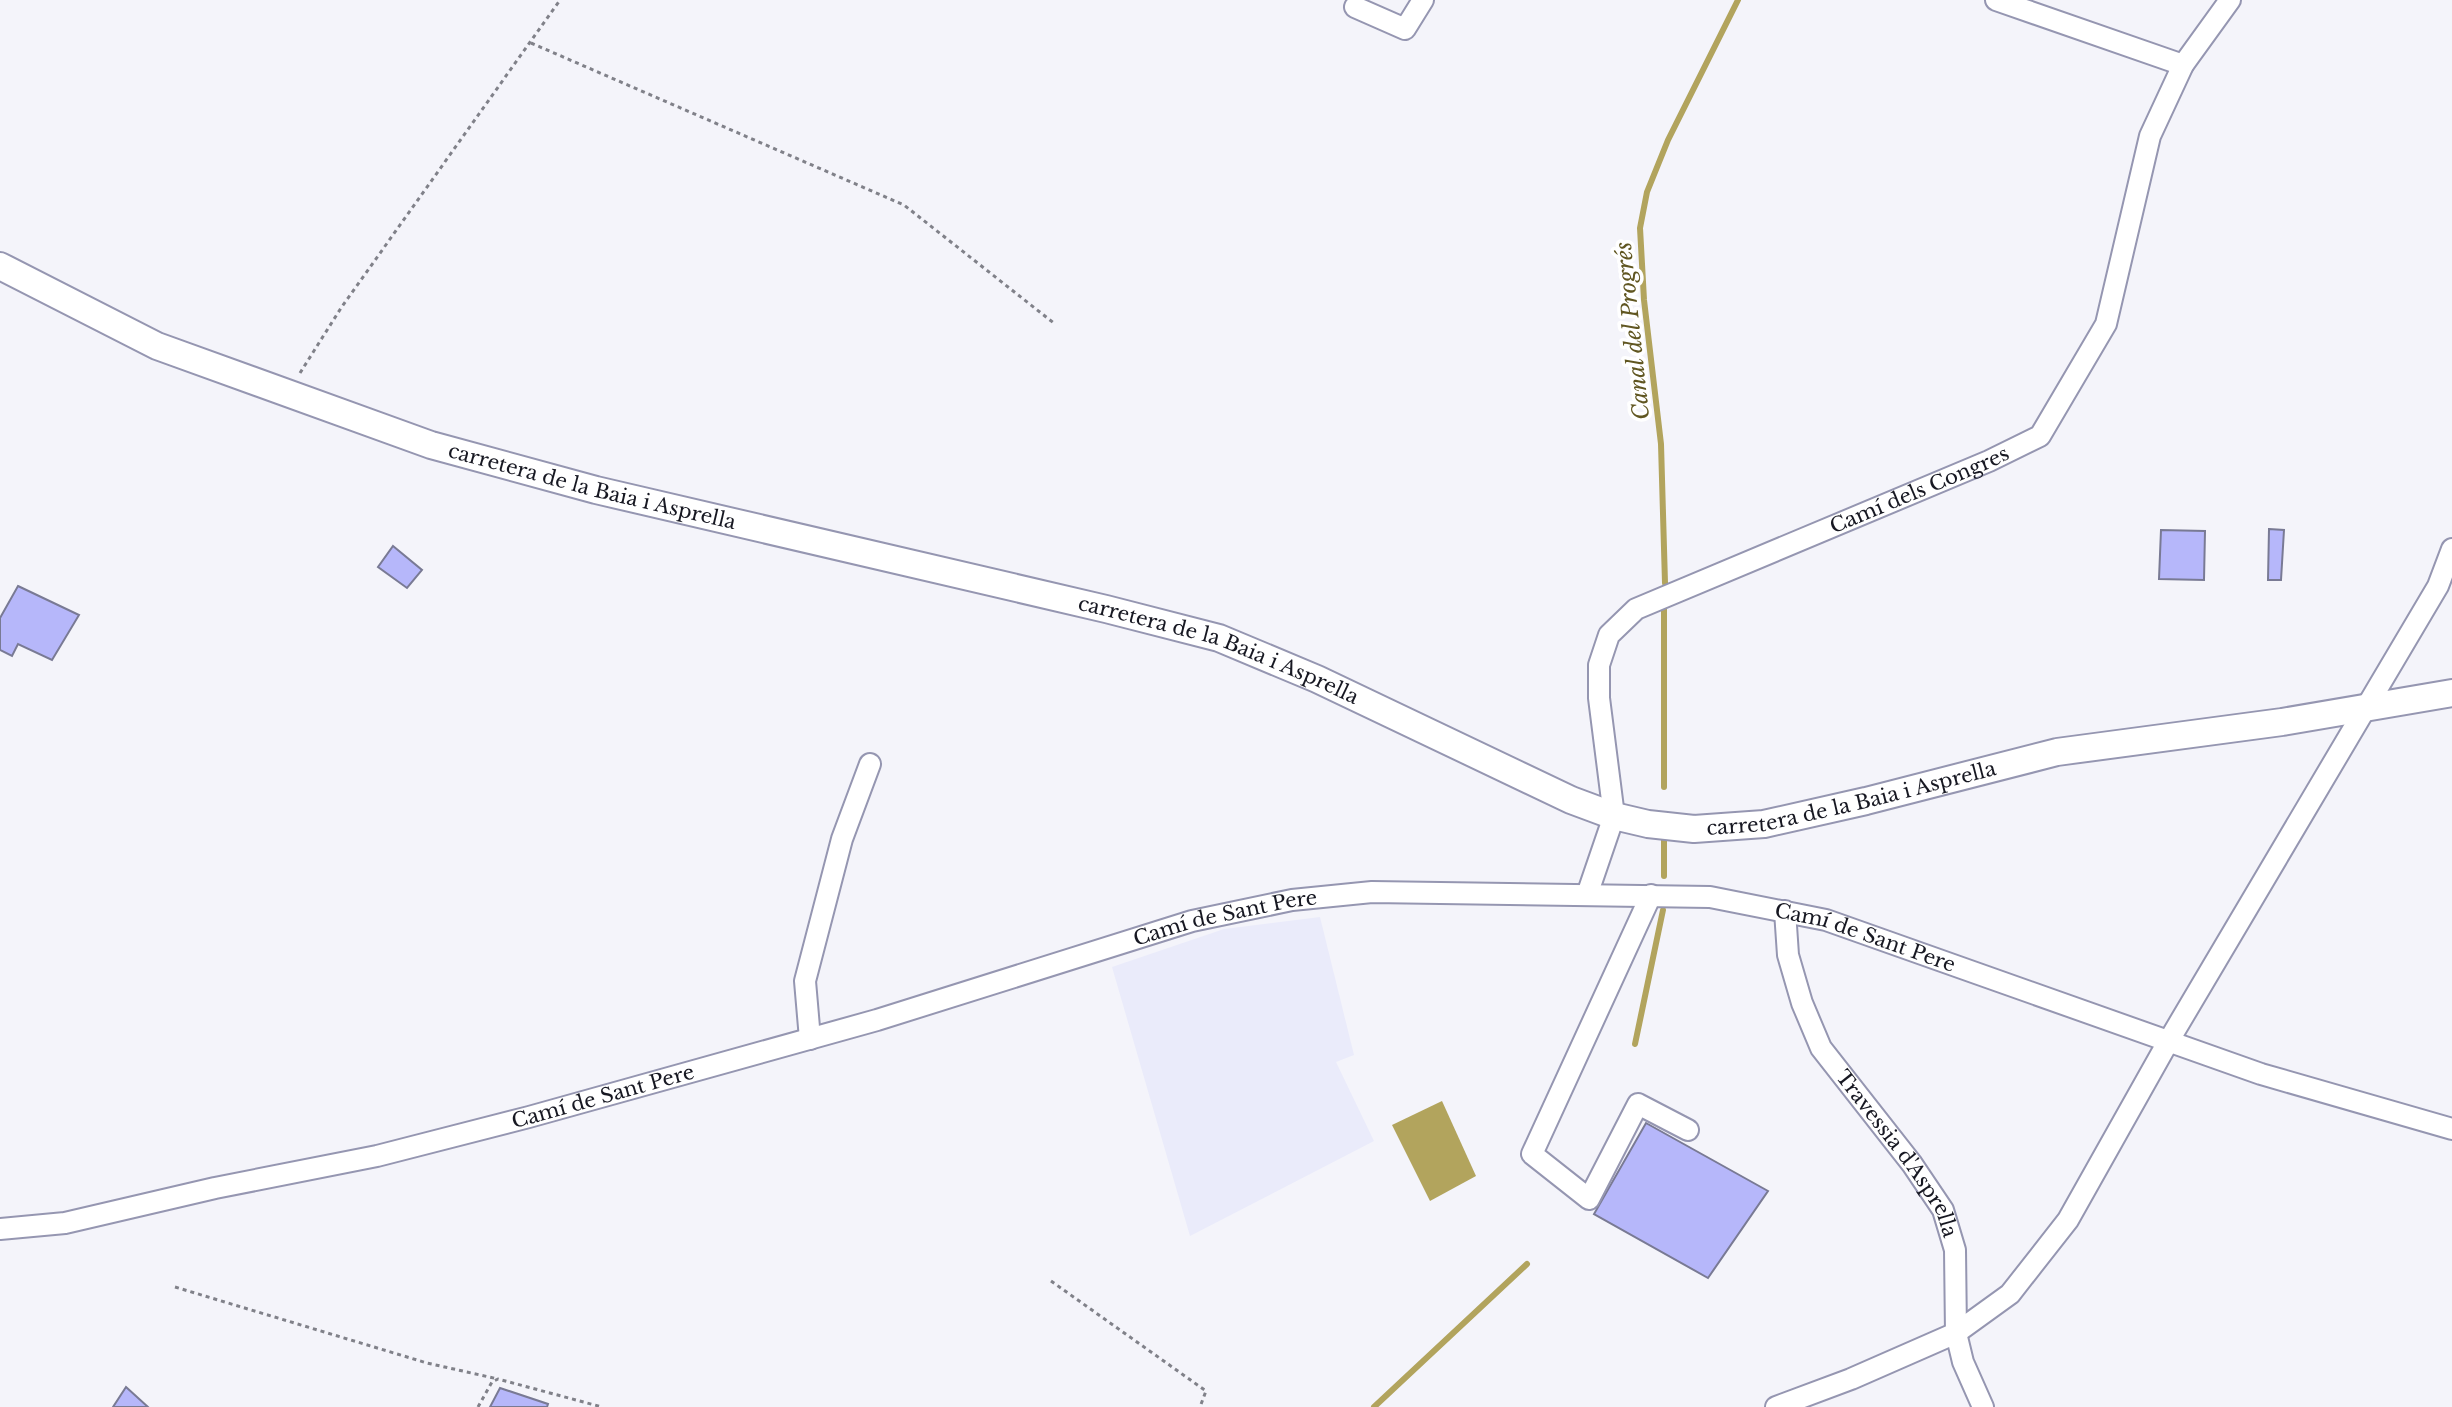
<svg xmlns="http://www.w3.org/2000/svg" width="2452" height="1407" viewBox="0 0 2452 1407" font-family="'Libre Baskerville',serif">
<style>
.built{fill:#eaebfa}
.water{fill:#b2a45d}
.lines{fill:none;stroke-linecap:round;stroke-linejoin:round}
.stream{stroke:#b2a45d;stroke-width:6}
.building{fill:#b6b7fa;stroke:#797a94;stroke-width:2}
.minor-casing{stroke:#9596b1;stroke-width:24}
.major-casing{stroke:#9596b1;stroke-width:30}
.path{stroke:#808189;stroke-width:3;stroke-dasharray:4 4;stroke-linecap:butt}
.minor{stroke:#fff;stroke-width:20}
.major{stroke:#fff;stroke-width:26}
.labels{text-anchor:middle;stroke-width:7;stroke-linejoin:round;paint-order:stroke}
.street-label{font-size:20px;fill:#171822;stroke:#fff}
.water-label{font-size:22px;font-style:italic;fill:#605621;stroke:#fff}
</style>
<rect width="100%" height="100%" fill="#f4f4fa"/>
<!-- built -->
<polygon class="built" points="1320,917 1354,1055 1336,1062 1374,1141 1190,1236 1112,967 1224,929"/>
<!-- water -->
<polygon class="water" points="1442,1101 1476,1176 1430,1201 1392,1125"/>
<g class="lines">
<!-- stream -->
<g class="stream">
<polyline points="1665,583 1661,444 1644,300 1640,228 1647,192 1668,140 1738,0"/>
<polyline points="1664,606 1664,787"/>
<polyline points="1664,834 1664,876"/>
<polyline points="1635,1044 1663,910"/>
<polyline points="1374,1407 1527,1264"/>
</g>
</g>
<!-- building -->
<g class="building">
<polygon points="2269,529 2284,530 2281,580 2268,580"/>
<polygon points="2161,530 2205,531 2204,580 2159,579"/>
<polygon points="393,546 422,570 407,588 378,567"/>
<polygon points="18,586 79,615 52,660 18,644 12,656 0,650 0,618"/>
<polygon points="1646,1123 1768,1191 1708,1278 1594,1214"/>
<polygon points="126,1387 148,1407 113,1407"/>
<polygon points="500,1388 548,1404 547,1407 490,1407"/>
</g>
<g class="lines">
<defs>
<g id="minor">
<polyline points="1996,0 2183,65"/>
<polyline points="1355,7 1405,29 1423,0"/>
<path id="s1" d="M1587,895L1614,816L1599,698V665L1609,635L1636,609L1989,461L2040,436L2106,324L2150,136L2183,65L2230,0"/>
<polyline points="1651,895 1532,1154 1589,1199 1638,1104 1688,1130"/>
<path id="s2" d="M1785,911L1788,955L1802,1003L1821,1048L1912,1164L1943,1210L1955,1250L1956,1333L1963,1362L1983,1407"/>
<polyline points="810,1039 805,981 842,839 870,764"/>
<path id="s3" d="M0,1229L65,1223L215,1188L377,1156L529,1117L877,1020L1192,921L1292,900L1372,892L1710,897L1826,920L2261,1074L2452,1129"/>
<polyline points="1776,1407 1851,1379 1956,1333 2010,1294 2068,1220 2168,1042 2438,586 2452,549"/>
</g>
<g id="major">
<path id="s4" d="M0,266L157,346L431,445L596,490L1106,609L1219,638L1317,679L1571,800L1614,816L1648,824L1694,829L1764,824L1866,801L2057,752L2282,722L2452,693"/>
</g>
</defs>
<!-- minor casing -->
<use href="#minor" class="minor-casing"/>
<!-- major casing -->
<use href="#major" class="major-casing"/>
<!-- path -->
<g class="path">
<polyline points="531,43 904,205 1055,324"/>
<polyline points="300,373 341,308 560,0"/>
<polyline points="1051,1281 1206,1391 1200,1407"/>
<polyline points="175,1287 427,1363 498,1379"/>
<polyline points="478,1407 492,1382 498,1379 602,1407"/>
</g>
<!-- minor -->
<use href="#minor" class="minor"/>
<!-- major -->
<use href="#major" class="major"/>
</g>
<g class="labels">
<!-- street labels -->
<g class="street-label">
<text dy="7" stroke="none"><textPath href="#s4" startOffset="634">carretera de la Baia i Asprella</textPath></text>
<text dy="7" stroke="none"><textPath href="#s1" startOffset="612">Camí dels Congres</textPath></text>
<text dy="7" stroke="none"><textPath href="#s4" startOffset="1282">carretera de la Baia i Asprella</textPath></text>
<text dy="7" stroke="none"><textPath href="#s4" startOffset="1954">carretera de la Baia i Asprella</textPath></text>
<text dy="7" stroke="none"><textPath href="#s3" startOffset="1266">Camí de Sant Pere</textPath></text>
<text dy="7" stroke="none"><textPath href="#s3" startOffset="1914">Camí de Sant Pere</textPath></text>
<text dy="7" stroke="none"><textPath href="#s3" startOffset="618">Camí de Sant Pere</textPath></text>
<text dy="7" stroke="none"><textPath href="#s2" startOffset="274">Travessia d'Asprella</textPath></text>
</g>
<!-- water labels -->
<g class="water-label">
<text transform="translate(1632 331) rotate(-96)" y="8">Canal del Progrés</text>
</g>
</g>
</svg>
